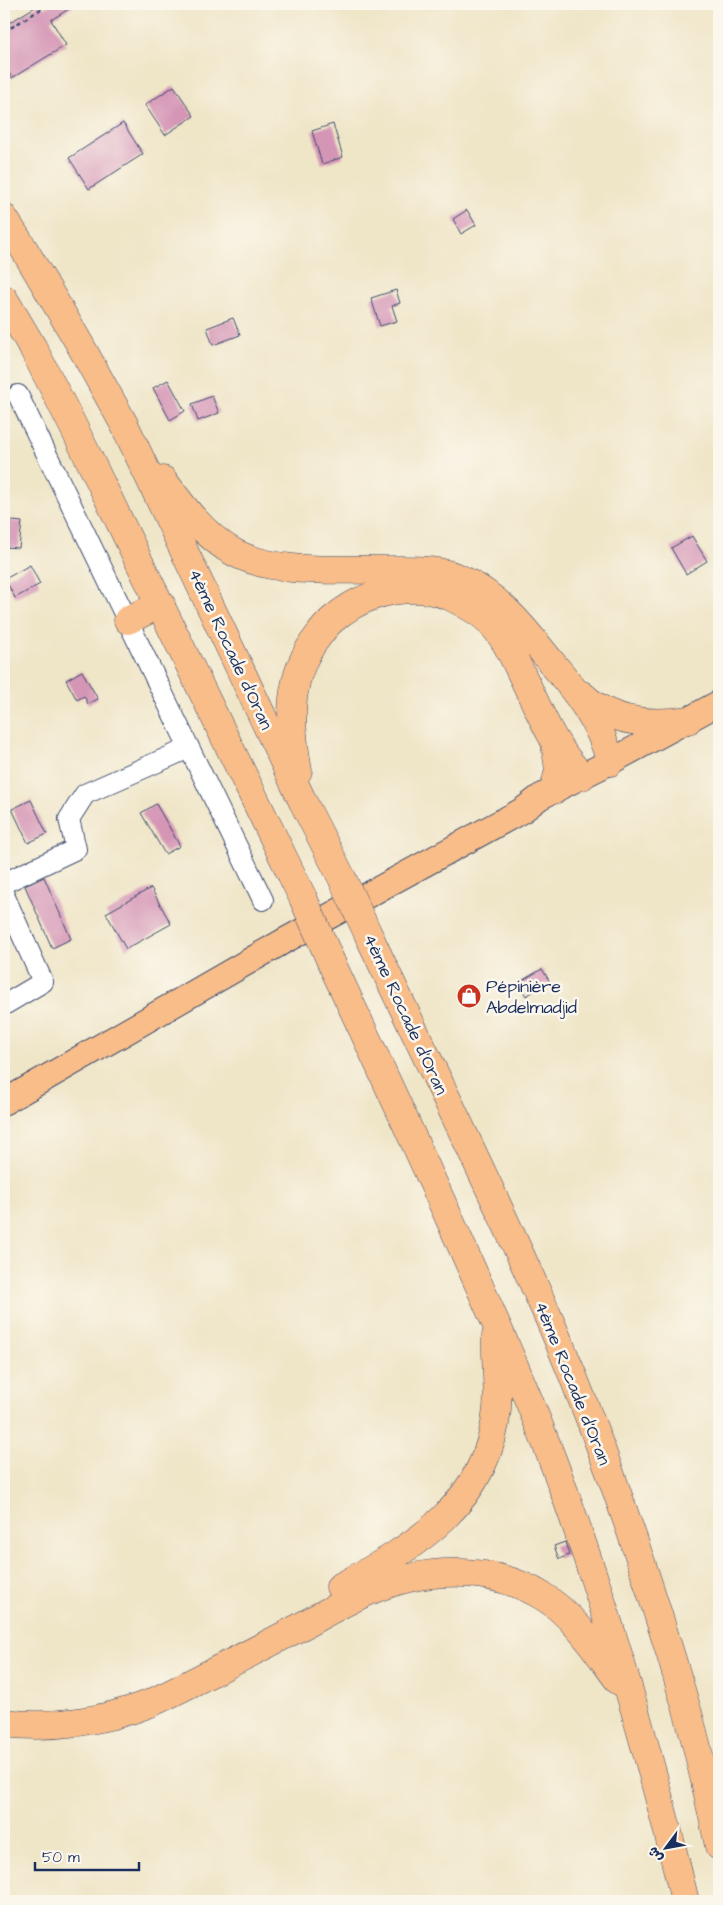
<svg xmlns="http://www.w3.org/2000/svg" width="723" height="1905" viewBox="0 0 723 1905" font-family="'Architects Daughter','Playpen Sans Arabic',sans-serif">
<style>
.building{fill:#d596b6}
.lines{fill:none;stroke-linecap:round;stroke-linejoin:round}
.minor-casing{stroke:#3b4a6e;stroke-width:22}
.major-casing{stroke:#3b4a6e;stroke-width:27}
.highway-casing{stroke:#3b4a6e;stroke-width:29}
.path{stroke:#3b4a6e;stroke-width:2.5;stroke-dasharray:4 4;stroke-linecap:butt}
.minor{stroke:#fff;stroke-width:20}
.major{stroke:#f8bd89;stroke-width:25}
.highway{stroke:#f8bd89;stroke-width:28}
.highway-bridge-casing{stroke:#3b4a6e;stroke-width:29;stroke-linecap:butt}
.highway-bridge{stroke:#f8bd89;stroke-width:28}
.labels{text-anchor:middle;stroke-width:5;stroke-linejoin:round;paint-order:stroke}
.street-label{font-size:18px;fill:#1b2f5e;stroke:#fbf7ec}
.poi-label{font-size:18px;fill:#1b2f5e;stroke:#fbf7ec;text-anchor:start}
</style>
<rect width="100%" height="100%" fill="#fbf7ec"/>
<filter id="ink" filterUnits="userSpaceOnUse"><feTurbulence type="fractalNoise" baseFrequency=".02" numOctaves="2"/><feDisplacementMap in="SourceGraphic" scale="10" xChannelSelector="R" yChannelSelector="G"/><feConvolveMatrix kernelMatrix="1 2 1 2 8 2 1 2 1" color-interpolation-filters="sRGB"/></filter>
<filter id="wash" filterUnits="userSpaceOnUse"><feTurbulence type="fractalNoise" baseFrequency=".0096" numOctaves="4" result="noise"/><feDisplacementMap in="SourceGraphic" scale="20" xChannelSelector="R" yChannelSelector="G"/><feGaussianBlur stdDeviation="1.12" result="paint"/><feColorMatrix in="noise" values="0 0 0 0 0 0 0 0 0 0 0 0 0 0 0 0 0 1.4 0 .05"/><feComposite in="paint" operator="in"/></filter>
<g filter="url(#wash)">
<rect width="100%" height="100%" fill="#efe5c7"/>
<g id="blocks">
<!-- building -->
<g class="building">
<polygon points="40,4 44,8 51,4 77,4 51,20 66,45 12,78 4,65 4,26"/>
<polygon points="174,86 194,116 165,135 145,105"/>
<polygon points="123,123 143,154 89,189 69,158"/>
<polygon points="333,124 343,157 322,164 312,131"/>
<polygon points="467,210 476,225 461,234 453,219"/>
<polygon points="396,290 400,303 392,306 397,321 380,326 371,298"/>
<polygon points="233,318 240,335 213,345 207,328"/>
<polygon points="168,380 185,411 170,420 153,388"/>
<polygon points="212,396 219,413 198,421 192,404"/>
<polygon points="4,520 22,522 19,548 4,547"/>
<polygon points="692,536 707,561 686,574 671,548"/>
<polygon points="30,565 40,584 15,598 5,579"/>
<polygon points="82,671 98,699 88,704 84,696 77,700 66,680"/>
<polygon points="31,800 47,834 28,843 12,809"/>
<polygon points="156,804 180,846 165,854 141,813"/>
<polygon points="44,877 71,939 52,948 25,886"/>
<polygon points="151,888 171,924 126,949 106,913"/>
<polygon points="542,969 550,982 526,996 518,983"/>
<polygon points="565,1542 569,1555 559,1559 554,1546"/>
</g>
</g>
</g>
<g filter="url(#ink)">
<use href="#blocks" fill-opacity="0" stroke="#3b4a6e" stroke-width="1"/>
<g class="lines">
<defs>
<g id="minor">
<polyline points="18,395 263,900"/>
<polyline points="4,883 76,849 69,819 85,794 189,748"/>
<polyline points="4,895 43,982 4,1005"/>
</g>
<polyline id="major" points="4,1102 284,941 523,810 540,797 610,762 719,703"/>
<g id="highway">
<polyline points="4,218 24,249 78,341 124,424 303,802 342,878"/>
<polyline points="4,299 33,348 75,430 303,898"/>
<path d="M163,480C183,507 205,537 235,553C280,576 343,568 392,570C415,570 442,569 463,580C500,597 526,631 551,662C576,691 602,724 610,762"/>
<polyline points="128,620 161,604"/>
<path d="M582,695C611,723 650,726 688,720"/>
<path d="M298,771C290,726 286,684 313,643C319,635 324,627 332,620C355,600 384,589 415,589C432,589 447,594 461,602C472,608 481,613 489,621C504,636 512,654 521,673C539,709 553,748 582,776"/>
<polyline points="554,790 559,770 555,743"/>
<path d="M369,936C430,1066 496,1196 553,1328C605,1450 648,1576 685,1703C699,1749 709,1799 719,1846"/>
<path d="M331,962C377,1060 422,1157 466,1256C499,1330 532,1404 560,1480C610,1617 651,1759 685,1901"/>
<path d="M340,1587C416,1546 488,1503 497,1409C499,1385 495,1360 496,1336"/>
<path d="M4,1723C51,1729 104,1721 148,1704C167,1696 185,1686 203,1677C235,1661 268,1644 300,1627C322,1615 344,1602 367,1592C424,1567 490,1564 544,1597C576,1617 597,1652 619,1681"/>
</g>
</defs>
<!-- minor casing -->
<use href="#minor" class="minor-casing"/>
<!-- major casing -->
<use href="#major" class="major-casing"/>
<!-- highway casing -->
<use href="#highway" class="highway-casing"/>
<!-- path -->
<polyline class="path" points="4,32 49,4"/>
<!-- minor -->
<use href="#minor" class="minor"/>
<!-- major -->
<use href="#major" class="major"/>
<!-- highway -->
<use href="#highway" class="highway"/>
<defs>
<g id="highway-bridge">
<polyline points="342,878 369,936"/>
<polyline points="303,898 331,962"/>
</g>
</defs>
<!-- highway-bridge casing -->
<use href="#highway-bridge" class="highway-bridge-casing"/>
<!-- highway-bridge -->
<use href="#highway-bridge" class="highway-bridge"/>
</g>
</g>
<!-- icons -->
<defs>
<symbol id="shop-disc" viewBox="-11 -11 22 22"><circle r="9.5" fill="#c8321e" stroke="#fbf7ec"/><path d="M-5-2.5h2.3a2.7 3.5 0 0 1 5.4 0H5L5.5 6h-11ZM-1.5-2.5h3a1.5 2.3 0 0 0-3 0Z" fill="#fff"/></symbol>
</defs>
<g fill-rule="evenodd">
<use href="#shop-disc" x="455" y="982" width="28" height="28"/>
</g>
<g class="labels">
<!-- street labels -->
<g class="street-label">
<text transform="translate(231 649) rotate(65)" y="6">4ème Rocade d'Oran</text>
<text transform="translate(406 1014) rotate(65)" y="6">4ème Rocade d'Oran</text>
<text transform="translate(573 1383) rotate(68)" y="6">4ème Rocade d'Oran</text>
</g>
<!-- poi labels -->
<g class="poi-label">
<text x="486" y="992">Pépinière<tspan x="486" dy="21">Abdelmadjid</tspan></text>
</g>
</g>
<!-- margin -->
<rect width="723" height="1905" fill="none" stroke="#fbf7ec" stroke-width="20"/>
<!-- north arrow -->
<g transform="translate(666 1848) rotate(238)" stroke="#fbf7ec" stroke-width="4" paint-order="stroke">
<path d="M0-4L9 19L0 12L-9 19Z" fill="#1b2f5e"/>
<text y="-8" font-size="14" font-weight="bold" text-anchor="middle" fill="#1b2f5e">ش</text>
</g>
<!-- scale -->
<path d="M35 1862v8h104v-8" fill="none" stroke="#1b2f5e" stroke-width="2.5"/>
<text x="42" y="1862" font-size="15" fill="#1b2f5e" stroke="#fbf7ec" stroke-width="4" paint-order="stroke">50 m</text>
</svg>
